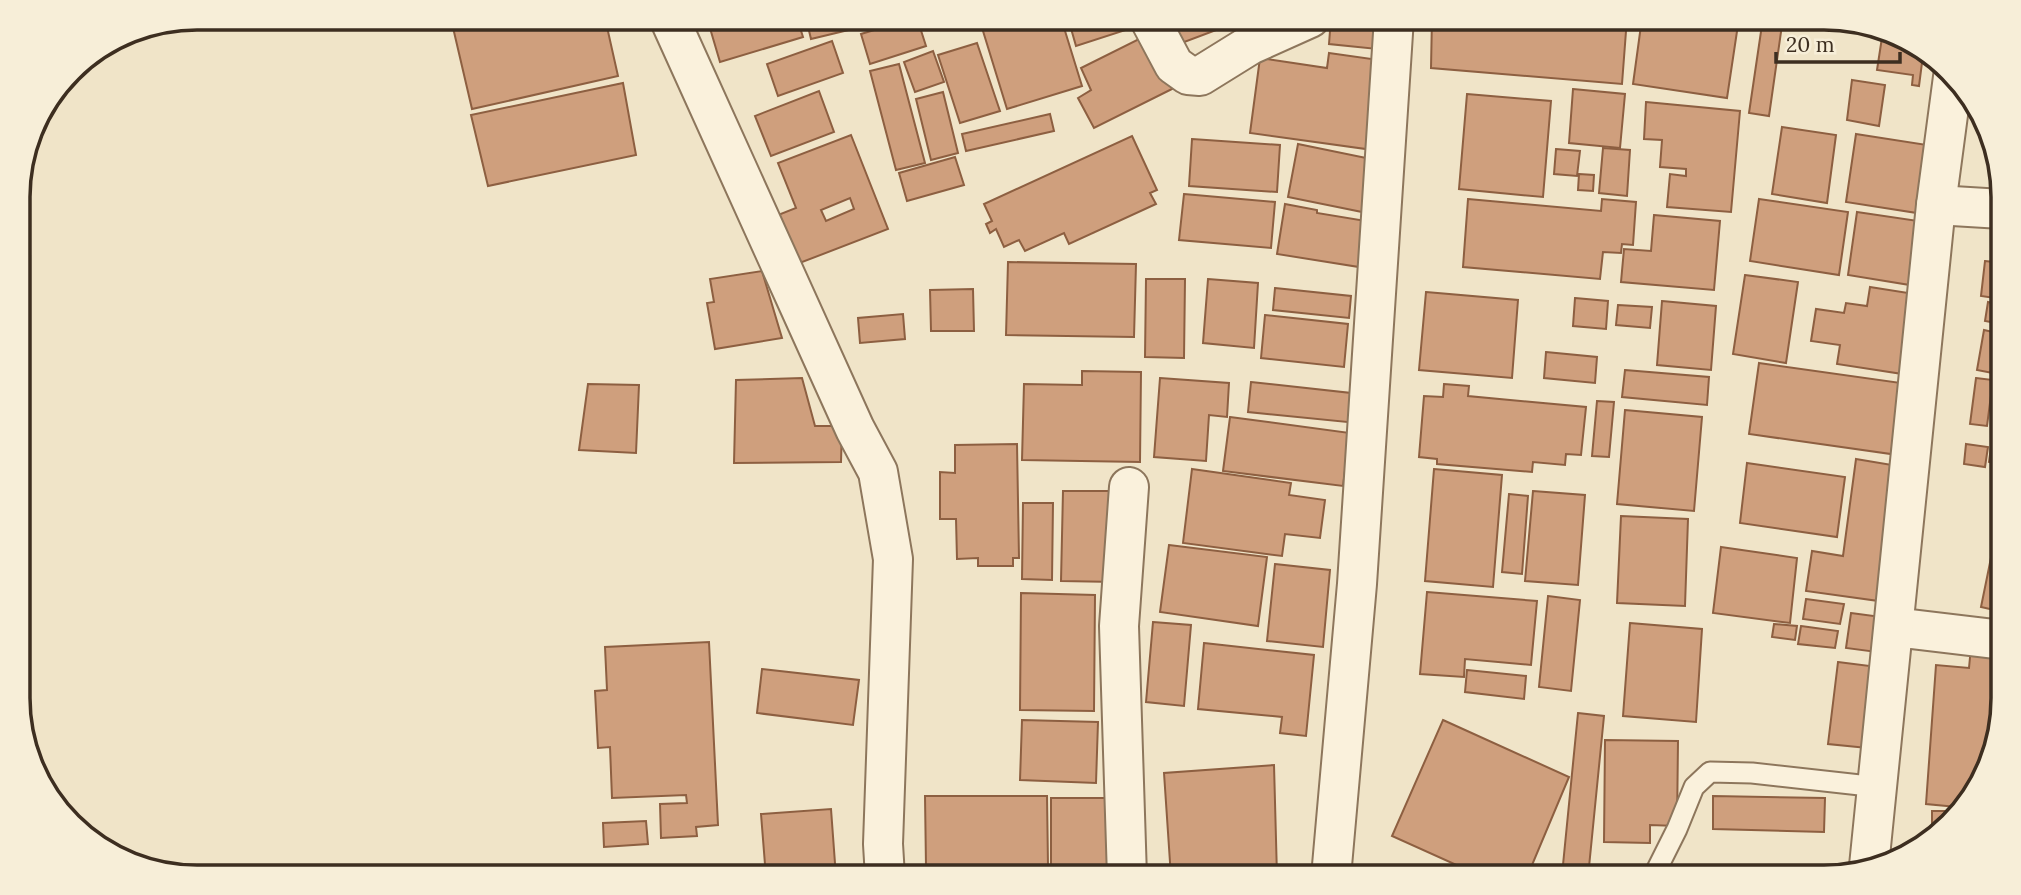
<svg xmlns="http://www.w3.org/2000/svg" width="2021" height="895" viewBox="0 0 2021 895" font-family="Lora,serif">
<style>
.building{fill:#cf9f7d;stroke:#8d5f41;stroke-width:2;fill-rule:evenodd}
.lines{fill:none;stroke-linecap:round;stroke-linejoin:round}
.service-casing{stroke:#8d765c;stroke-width:23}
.minor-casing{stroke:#8d765c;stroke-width:42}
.service{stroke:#faf1dc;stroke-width:19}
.minor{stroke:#faf1dc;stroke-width:38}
.rim{fill:none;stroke:#3d2e20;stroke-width:3.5}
</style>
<rect width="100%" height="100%" fill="#f0e4c8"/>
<!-- building -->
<g class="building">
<polygon points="456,18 605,18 618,76 472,109 451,19"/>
<polygon points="707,18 797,18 803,37 720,62"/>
<polygon points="806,18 858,18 861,27 811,39"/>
<polygon points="914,18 917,18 926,46 870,64 861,34"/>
<polygon points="979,18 1061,18 1082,86 1007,109"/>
<polygon points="1068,18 1131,18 1135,27 1076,46"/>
<polygon points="1169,18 1248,18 1179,44"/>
<polygon points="1331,18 1379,20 1377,49 1329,44"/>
<polygon points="1432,18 1453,18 1573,29 1574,18 1627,18 1622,84 1431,68"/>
<polygon points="1642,18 1739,18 1727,98 1633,84"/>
<polygon points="1763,18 1783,18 1769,116 1749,113"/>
<polygon points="1800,18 1824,18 1893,31 1923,55 1919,86 1912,85 1913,75 1877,70 1883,31"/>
<polygon points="1149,34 1176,87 1094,128 1078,98 1091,90 1081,68"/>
<polygon points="832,41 843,73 778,96 767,64"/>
<polygon points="977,43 1000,111 960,123 938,55"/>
<polygon points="933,51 944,82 915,92 904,62"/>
<polygon points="1329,53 1379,60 1366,149 1250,133 1260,58 1327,68"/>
<polygon points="899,64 925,163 896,170 870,71"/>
<polygon points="1852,80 1885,85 1879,126 1847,120"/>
<polygon points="623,83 636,155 488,186 471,115"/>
<polygon points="1573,89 1625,94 1620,148 1569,143"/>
<polygon points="819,91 834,132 771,156 755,116"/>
<polygon points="943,92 958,153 931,160 916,99"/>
<polygon points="1467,94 1551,101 1543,197 1459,189"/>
<polygon points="1646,102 1740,111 1731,212 1667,207 1670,174 1686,176 1686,169 1660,167 1662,140 1644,139"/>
<polygon points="1050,114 1054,131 966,151 962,134"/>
<polygon points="1782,127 1836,135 1827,203 1772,194"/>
<polygon points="1856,134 1927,145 1917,213 1846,202"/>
<path d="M851,135L888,229L797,264L778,215L796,208L778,163ZM850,198L854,209L826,221L821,210Z"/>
<polygon points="1132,136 1157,190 1150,193 1156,204 1069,244 1064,233 1025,251 1019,240 1004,247 996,229 990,233 986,224 992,221 984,204"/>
<polygon points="1192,139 1280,145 1277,192 1189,186"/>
<polygon points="1298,144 1376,160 1367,213 1288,197"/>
<polygon points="1603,148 1630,150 1627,196 1599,193"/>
<polygon points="1556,149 1580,151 1577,176 1554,174"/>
<polygon points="955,157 964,185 907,201 899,173"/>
<polygon points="1579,174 1594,175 1593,191 1578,190"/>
<polygon points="1184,194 1275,202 1271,248 1179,240"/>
<polygon points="1468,199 1601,211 1602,199 1636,202 1633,245 1622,244 1621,253 1603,252 1600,279 1463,267"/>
<polygon points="1759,199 1848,212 1839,275 1750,261"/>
<polygon points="1285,204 1317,210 1317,213 1366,221 1359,267 1277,254"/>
<polygon points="1857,212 1925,222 1916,286 1848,275"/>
<polygon points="1654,215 1720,221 1714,290 1621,282 1624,249 1651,251"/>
<polygon points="1985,261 2002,263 2002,299 1981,296"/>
<polygon points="1008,262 1136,264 1134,337 1006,335"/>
<polygon points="762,271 782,338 715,349 707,303 714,302 710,279"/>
<polygon points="1745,275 1798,282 1786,363 1733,354"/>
<polygon points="1146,279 1185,279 1184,358 1145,357"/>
<polygon points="1208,279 1258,283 1254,348 1203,343"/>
<polygon points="1870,287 1921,295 1909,375 1837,364 1840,345 1811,341 1816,309 1844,313 1846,303 1867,306"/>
<polygon points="1275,288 1351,296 1349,318 1273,310"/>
<polygon points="973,289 974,331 931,331 930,290"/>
<polygon points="1426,292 1518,300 1512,378 1419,370"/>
<polygon points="1575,298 1608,301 1606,329 1573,326"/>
<polygon points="1662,301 1716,306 1711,370 1657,365"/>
<polygon points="1988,302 2002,305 2002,324 1985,321"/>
<polygon points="1618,305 1652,307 1650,328 1616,325"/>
<polygon points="903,314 905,339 860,343 858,318"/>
<polygon points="1265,315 1348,324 1344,367 1261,358"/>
<polygon points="1984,330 2002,334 2003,375 1977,370"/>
<polygon points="1546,352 1597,357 1595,383 1544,378"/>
<polygon points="1759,363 1901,383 1891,454 1749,434"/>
<polygon points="1625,370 1709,377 1707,405 1622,397"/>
<polygon points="1082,371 1141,372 1140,462 1022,460 1024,384 1082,385"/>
<polygon points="802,378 815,426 842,426 841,462 734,463 736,380"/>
<polygon points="1160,378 1229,383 1227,417 1209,415 1206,461 1154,457"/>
<polygon points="1976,378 1993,380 1987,426 1970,424"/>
<polygon points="1251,382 1360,394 1357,423 1248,412"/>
<polygon points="588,384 639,385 636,453 579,450"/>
<polygon points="1444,384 1469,386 1468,396 1586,407 1581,455 1566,454 1565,465 1533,462 1532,472 1437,464 1437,459 1419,457 1424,396 1443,397"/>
<polygon points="1999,387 2003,387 2003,464 1989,462"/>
<polygon points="1597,401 1614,402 1609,457 1592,456"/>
<polygon points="1625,410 1702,417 1694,511 1617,504"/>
<polygon points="1230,417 1350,433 1343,486 1223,471"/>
<polygon points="1017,444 1019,558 1013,558 1013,566 978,566 978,558 957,559 956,519 940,519 940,472 955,473 955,445"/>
<polygon points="1966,444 1988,447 1985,467 1964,464"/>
<polygon points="1856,459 1904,467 1886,602 1806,591 1812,551 1843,556"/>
<polygon points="1747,463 1845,477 1837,537 1740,523"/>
<polygon points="1192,469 1291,483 1289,495 1325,500 1320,538 1285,534 1282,556 1183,543"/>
<polygon points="1434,469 1502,475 1493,587 1425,581"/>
<polygon points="1063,491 1117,491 1116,582 1061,581"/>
<polygon points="1533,491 1585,495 1578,585 1525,581"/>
<polygon points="1509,494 1528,496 1522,574 1502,572"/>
<polygon points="2003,495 2003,540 1997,539"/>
<polygon points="1023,503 1053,503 1052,580 1022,579"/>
<polygon points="1621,516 1688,519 1685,606 1617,603"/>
<polygon points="1994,543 2003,545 2003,612 1981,607"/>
<polygon points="1169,545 1267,557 1258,626 1160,612"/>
<polygon points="1721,547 1797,558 1790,623 1713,613"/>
<polygon points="1275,564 1330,570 1323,647 1267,641"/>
<polygon points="1427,592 1537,601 1531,665 1465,659 1464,677 1420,674"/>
<polygon points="1021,593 1095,595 1094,711 1020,710"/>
<polygon points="1548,596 1580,600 1571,691 1539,687"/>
<polygon points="1806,599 1844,604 1840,624 1803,619"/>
<polygon points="1851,613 1889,618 1884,653 1846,648"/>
<polygon points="1153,622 1191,625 1184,706 1146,702"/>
<polygon points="1630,623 1702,629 1696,722 1623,716"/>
<polygon points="1774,624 1797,626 1795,640 1772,637"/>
<polygon points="1801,626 1838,631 1835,648 1798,644"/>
<polygon points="709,642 718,825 696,827 697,836 661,838 660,804 687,803 686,795 612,798 610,747 598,748 595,691 607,690 605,647"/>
<polygon points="1204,643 1314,655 1306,736 1280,733 1282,717 1198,709"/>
<polygon points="1971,647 2003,648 2003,703 1990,767 1957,807 1926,804 1936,665 1969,668"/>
<polygon points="1838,662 1886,668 1877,749 1828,744"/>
<polygon points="762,669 859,680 853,725 757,713"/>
<polygon points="1467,670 1526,676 1524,699 1465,692"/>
<polygon points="1578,713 1604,716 1588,877 1545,877 1546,873 1562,875"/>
<polygon points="1022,720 1098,722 1096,783 1020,780"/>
<polygon points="1443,720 1569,777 1527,877 1483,877 1392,836"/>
<polygon points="1605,740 1678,741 1677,826 1650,825 1650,843 1604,842"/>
<polygon points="1274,765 1277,876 1171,877 1164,773"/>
<polygon points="925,796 1047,796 1048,866 926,866"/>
<polygon points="1713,796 1825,798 1824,832 1713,829"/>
<rect x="1051" y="798" width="69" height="79"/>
<polygon points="831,809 836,877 766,877 761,814"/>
<polygon points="1932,811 1954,811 1932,837"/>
<polygon points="646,821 648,844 604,847 603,823"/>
</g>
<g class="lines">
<defs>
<polyline id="service" points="1653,877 1677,829 1694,787 1710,772 1752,773 1878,787"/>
<g id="minor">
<polyline points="669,18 855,429 878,472 893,559 883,844 885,877"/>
<polyline points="1149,18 1174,65 1188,75 1200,76 1250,45 1310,18"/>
<polyline points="1936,205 2002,209"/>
<polyline points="1894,627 2003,640"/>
<polyline points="1869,866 1936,205 1953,77"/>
<polyline points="1127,877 1119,626 1129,487"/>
<polyline points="1331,877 1357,584 1394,18"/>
</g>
</defs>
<!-- service casing -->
<use href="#service" class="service-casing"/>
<!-- minor casing -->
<use href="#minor" class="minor-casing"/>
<!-- service -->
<use href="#service" class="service"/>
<!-- minor -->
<use href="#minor" class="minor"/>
</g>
<!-- crop -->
<path d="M0 0H2021V895H0ZM197 30H1824A167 167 0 0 1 1991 197V698A167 167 0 0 1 1824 865H197A167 167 0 0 1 30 698V197A167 167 0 0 1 197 30Z" fill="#f7eed8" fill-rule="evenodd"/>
<path class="rim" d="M197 30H1824A167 167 0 0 1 1991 197V698A167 167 0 0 1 1824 865H197A167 167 0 0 1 30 698V197A167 167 0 0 1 197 30Z"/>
<!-- scale -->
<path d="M1776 52v10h124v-10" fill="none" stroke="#3d2e20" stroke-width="3.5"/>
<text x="1786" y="52" font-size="21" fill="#3d2e20" stroke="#f7eed8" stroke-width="5" paint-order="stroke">20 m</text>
</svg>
